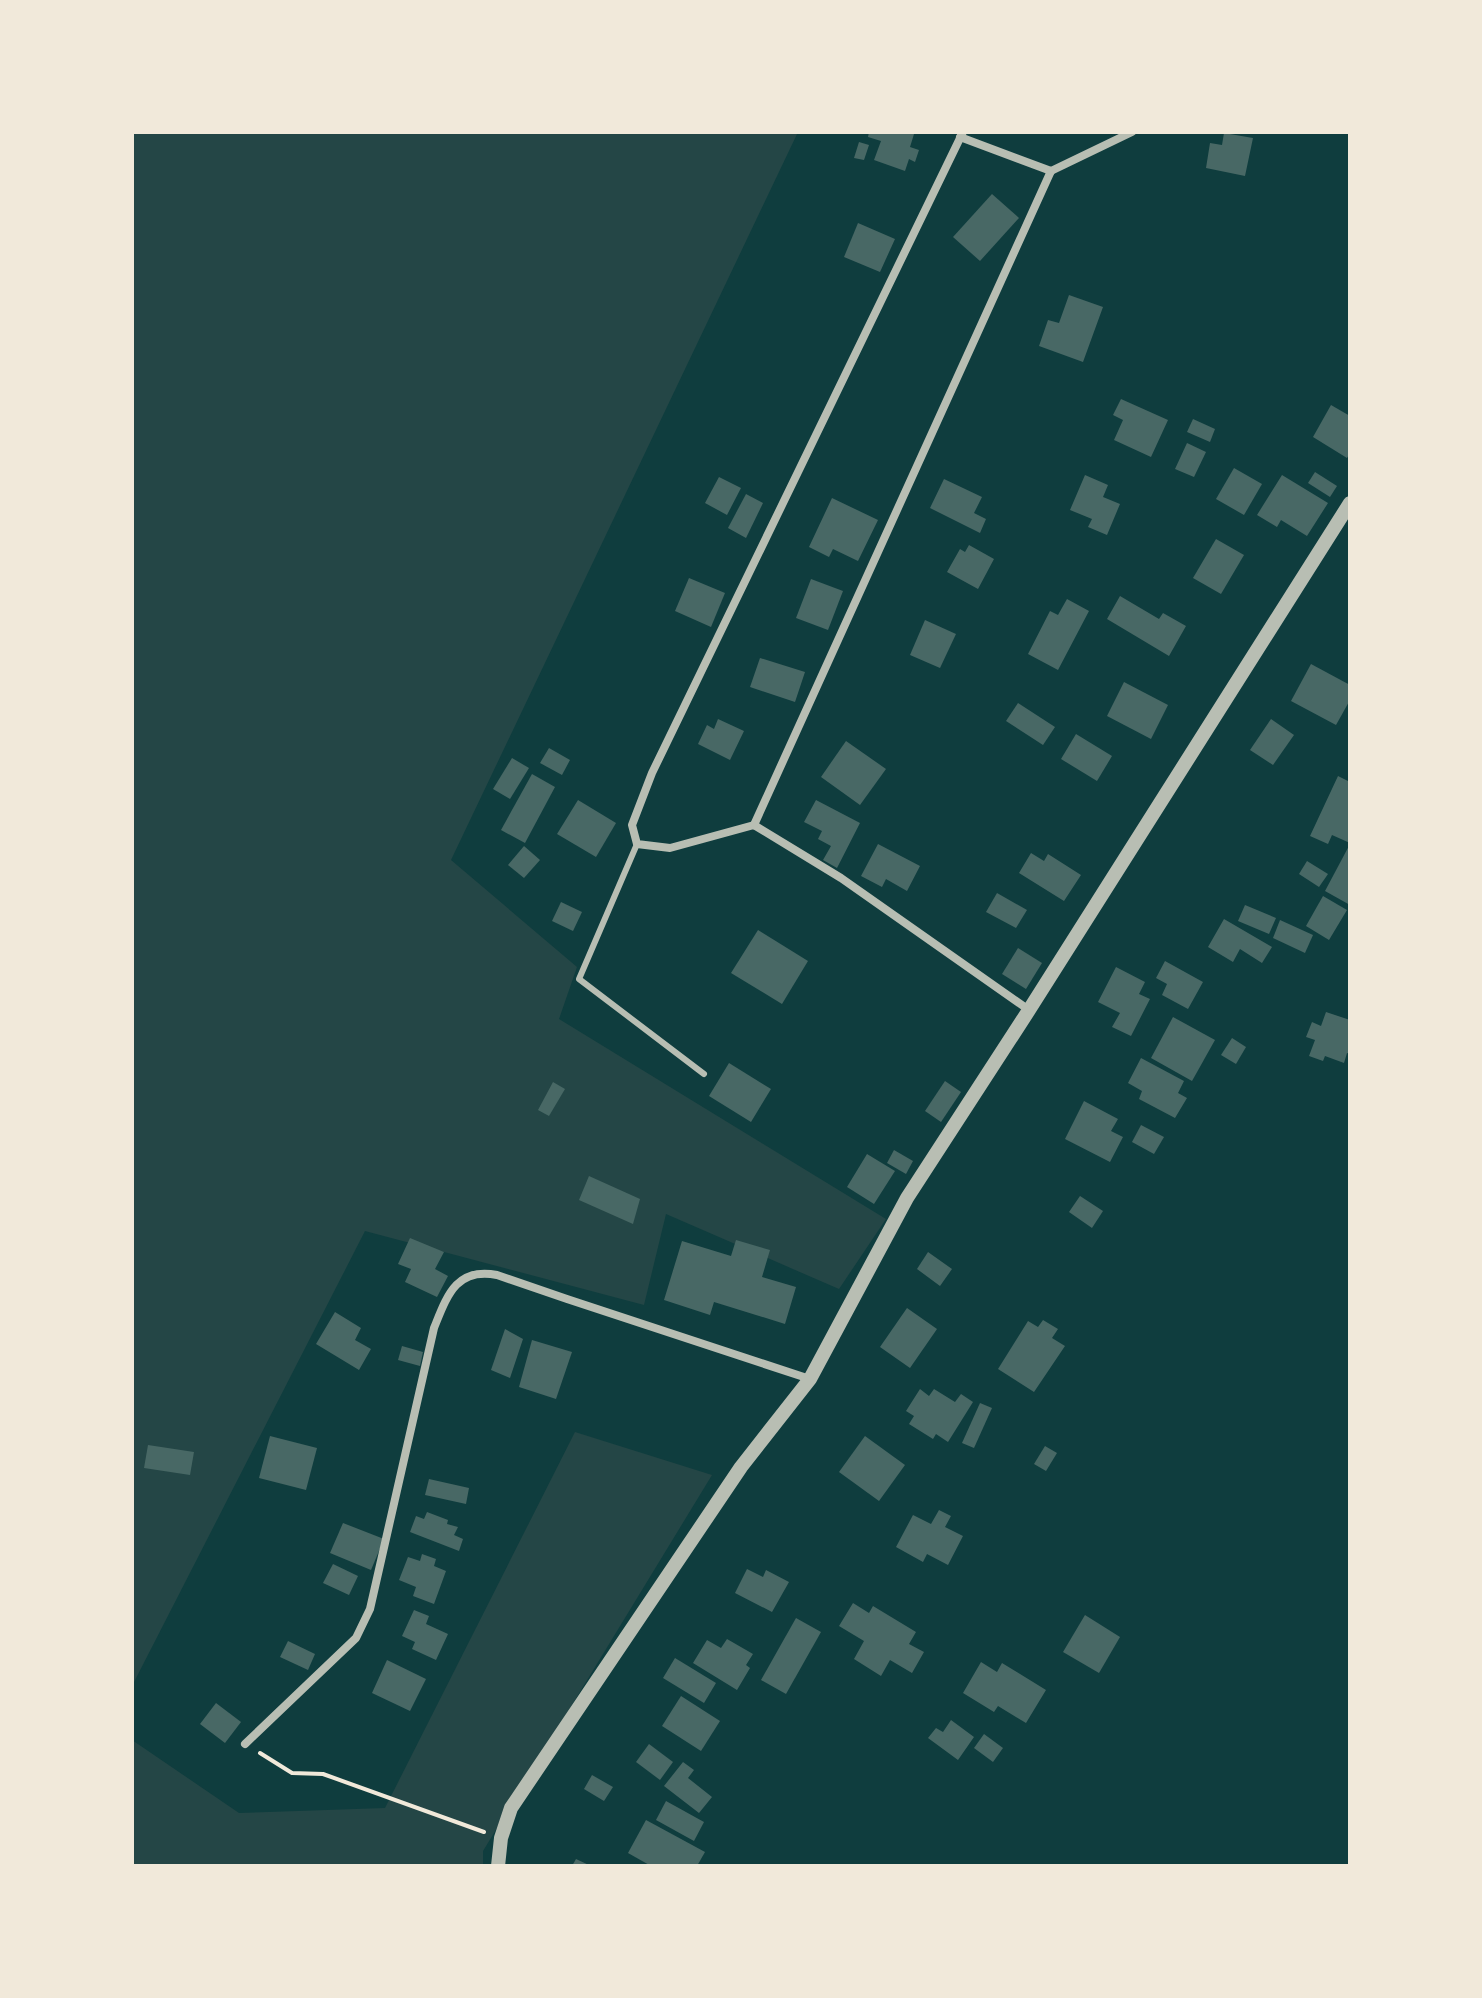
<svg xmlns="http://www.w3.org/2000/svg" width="1482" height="1998" viewBox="0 0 1482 1998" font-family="'IBM Plex Serif',serif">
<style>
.green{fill:#244646}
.building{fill:#486865}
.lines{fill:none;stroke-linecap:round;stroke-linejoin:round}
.path{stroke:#f1e9da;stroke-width:4}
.service{stroke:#b8beb3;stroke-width:6}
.minor{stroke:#b8beb3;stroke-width:8}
.tertiary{stroke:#b8beb3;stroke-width:14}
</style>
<rect width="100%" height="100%" fill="#0f3d3e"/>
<!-- green -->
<g class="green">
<polygon points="132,132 798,132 451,860 577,967 559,1019 886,1219 839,1289 666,1214 644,1305 365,1231 132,1686"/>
<polygon points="575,1432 712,1475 483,1851 483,1866 132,1866 132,1740 239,1813 385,1808"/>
</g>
<!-- building -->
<g class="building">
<polygon points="869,132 908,132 914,134 910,147 919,150 915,162 909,159 905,171 874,160 881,141 868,137"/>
<polygon points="1224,133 1253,138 1245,176 1206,168 1210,143 1222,145"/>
<polygon points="859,142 869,145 864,160 854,158"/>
<polygon points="992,194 1019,218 980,261 953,237"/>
<polygon points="858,223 895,239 880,272 844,257"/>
<polygon points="1069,295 1103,307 1083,362 1039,346 1048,320 1059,323"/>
<polygon points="1121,399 1168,420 1151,457 1114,440 1123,420 1113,415"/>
<polygon points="1331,405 1350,416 1350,453 1347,458 1313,437"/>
<polygon points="1193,419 1215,429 1210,442 1187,432"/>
<polygon points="1187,443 1206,452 1194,477 1175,469"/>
<polygon points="1234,468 1262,484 1244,515 1216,499"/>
<polygon points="1315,472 1337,486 1330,497 1308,483"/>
<polygon points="1085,475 1108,485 1103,497 1120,504 1107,535 1088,527 1092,519 1070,510"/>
<polygon points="1282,475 1328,503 1307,536 1281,520 1277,527 1257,515"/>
<polygon points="719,477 741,488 727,515 705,503"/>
<polygon points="944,479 982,497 974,513 986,519 980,533 930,508"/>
<polygon points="746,494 763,503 746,538 728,528"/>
<polygon points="832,498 878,520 858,561 833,549 829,557 809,547"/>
<polygon points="1216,539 1244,555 1221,594 1193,578"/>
<polygon points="969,545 994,559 978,589 947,572 960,549 965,552"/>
<polygon points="689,578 725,593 711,627 675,611"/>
<polygon points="811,579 843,591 828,630 796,618"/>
<polygon points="1120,596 1159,619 1163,613 1186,626 1169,656 1107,619"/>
<polygon points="1067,599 1089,611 1058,670 1028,654 1050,611 1058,615"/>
<polygon points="925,620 956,634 940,668 910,655"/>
<polygon points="760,658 805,672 795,702 750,687"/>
<polygon points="1311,664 1350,685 1350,700 1336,725 1291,701"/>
<polygon points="1124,682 1168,705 1151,739 1107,716"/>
<polygon points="1018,703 1055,727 1043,745 1006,721"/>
<polygon points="718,719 744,731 730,760 698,744 707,725 714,729"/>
<polygon points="1271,719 1294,735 1273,765 1250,750"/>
<polygon points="1076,734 1112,756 1097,781 1061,759"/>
<polygon points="846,741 886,769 860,805 821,777"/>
<polygon points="549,748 570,760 562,775 540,763"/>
<polygon points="512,758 529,768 510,799 493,789"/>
<polygon points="532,774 555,787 525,843 501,830"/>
<polygon points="1338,776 1350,782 1350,843 1332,835 1328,844 1310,836"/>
<polygon points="578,800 616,823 596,857 557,834"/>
<polygon points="816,800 860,823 837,868 823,860 831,846 818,839 822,831 804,822"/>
<polygon points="878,844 920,866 907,891 886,879 882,887 861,876"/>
<polygon points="1350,844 1350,905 1325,891"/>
<polygon points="524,846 540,860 524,878 508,865"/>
<polygon points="1031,853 1044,861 1048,854 1081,875 1064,901 1019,873"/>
<polygon points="1307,861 1328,874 1319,887 1299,874"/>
<polygon points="997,893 1027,910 1016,928 986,912"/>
<polygon points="1323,896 1347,910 1329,940 1306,926"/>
<polygon points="561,902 582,912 573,931 552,921"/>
<polygon points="1245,905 1276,918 1269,934 1238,921"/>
<polygon points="1224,919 1272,947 1262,963 1240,949 1233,962 1208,947"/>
<polygon points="1280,920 1313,935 1305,953 1273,938"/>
<polygon points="758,930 808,961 782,1004 731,973"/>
<polygon points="1018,948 1042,963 1026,989 1002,974"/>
<polygon points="1165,961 1203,982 1188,1009 1162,995 1167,984 1156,978"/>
<polygon points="1116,967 1145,982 1139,994 1150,999 1131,1036 1112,1027 1120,1013 1098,1002"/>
<polygon points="1326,1012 1350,1020 1350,1054 1347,1053 1344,1063 1325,1056 1323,1061 1309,1056 1315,1040 1306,1037 1312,1022 1321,1026"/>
<polygon points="1173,1017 1215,1040 1192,1081 1151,1058"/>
<polygon points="1232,1038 1246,1047 1236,1064 1221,1055"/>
<polygon points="1141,1058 1184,1081 1178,1093 1187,1098 1175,1118 1139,1099 1142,1091 1128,1083"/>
<polygon points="729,1063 771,1089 751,1122 709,1096"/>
<polygon points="945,1081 961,1092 941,1122 925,1111"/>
<polygon points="553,1082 565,1089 549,1116 538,1110"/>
<polygon points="1084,1101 1118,1119 1111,1131 1123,1137 1110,1162 1065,1139"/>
<polygon points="1141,1125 1164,1137 1154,1154 1132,1142"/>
<polygon points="894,1150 913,1161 906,1174 887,1163"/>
<polygon points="867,1154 895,1171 874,1204 847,1187"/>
<polygon points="589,1176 640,1199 633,1224 579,1200"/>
<polygon points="1080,1196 1103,1211 1092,1228 1069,1212"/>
<polygon points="410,1238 444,1252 435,1269 448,1276 437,1297 405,1282 411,1269 398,1264"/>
<polygon points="736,1240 770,1250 762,1277 796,1287 785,1324 714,1302 710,1315 664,1300 682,1241 731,1256"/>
<polygon points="928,1252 952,1269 940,1286 917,1269"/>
<polygon points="907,1308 937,1329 910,1368 880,1347"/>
<polygon points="335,1312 361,1328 355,1340 371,1349 359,1370 316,1344"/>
<polygon points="1043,1320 1058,1329 1052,1338 1065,1346 1034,1392 998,1369 1028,1321 1038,1327"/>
<polygon points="505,1329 523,1339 510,1378 491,1370"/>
<polygon points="532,1340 572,1352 556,1399 519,1387"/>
<polygon points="402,1346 423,1352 420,1366 398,1360"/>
<polygon points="920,1389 929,1396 934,1389 955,1402 961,1394 973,1402 948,1442 936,1434 933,1439 909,1424 914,1416 906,1411"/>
<polygon points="980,1403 992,1408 974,1448 962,1443"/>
<polygon points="270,1436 317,1448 306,1490 259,1478"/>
<polygon points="865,1436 905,1465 879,1501 839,1472"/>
<polygon points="148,1445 194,1452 190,1475 144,1468"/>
<polygon points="1045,1446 1057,1453 1046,1471 1034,1464"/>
<polygon points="429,1479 469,1488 466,1504 425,1495"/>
<polygon points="939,1510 951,1516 945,1527 963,1536 948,1565 927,1554 923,1562 896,1547 913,1515 931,1524"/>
<polygon points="427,1512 448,1520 447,1524 458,1527 454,1535 463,1539 459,1551 410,1532 416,1516 424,1519"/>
<polygon points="343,1523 384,1539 371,1570 330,1553"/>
<polygon points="422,1554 436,1559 434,1566 446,1571 434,1604 413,1596 416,1587 399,1580 408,1557 420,1561"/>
<polygon points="333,1564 358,1576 349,1595 323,1583"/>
<polygon points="747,1569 763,1577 766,1570 789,1582 772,1612 735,1593"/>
<polygon points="853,1603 869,1613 873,1606 916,1632 909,1644 924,1652 912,1673 890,1660 881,1676 854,1659 864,1641 839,1626"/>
<polygon points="414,1610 429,1616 426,1624 448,1634 436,1660 412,1649 415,1642 402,1636"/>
<polygon points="1085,1615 1120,1637 1099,1673 1063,1652"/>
<polygon points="796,1618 821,1632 786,1694 761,1680"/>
<polygon points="727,1639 753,1654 746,1665 750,1668 737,1690 693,1663 707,1640 721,1648"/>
<polygon points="288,1641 315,1654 308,1670 280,1657"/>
<polygon points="675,1658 716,1683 704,1703 663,1678"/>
<polygon points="387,1660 426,1679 410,1711 372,1693"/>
<polygon points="981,1662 997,1672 1002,1663 1046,1690 1026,1723 998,1706 994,1712 963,1693"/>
<polygon points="681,1696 720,1721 701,1751 662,1726"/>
<polygon points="216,1703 241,1722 225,1743 200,1724"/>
<polygon points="951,1720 974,1737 958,1760 928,1738 936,1728 943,1732"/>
<polygon points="984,1734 1003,1748 993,1762 974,1748"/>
<polygon points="649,1744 673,1762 660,1780 636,1762"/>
<polygon points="683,1762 694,1770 688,1778 712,1797 699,1813 664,1786"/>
<polygon points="592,1775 613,1787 604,1801 584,1789"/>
<polygon points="666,1801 704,1822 694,1841 656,1820"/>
<polygon points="646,1820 705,1852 697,1866 651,1866 628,1853"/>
<polygon points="576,1859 591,1866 572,1866"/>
</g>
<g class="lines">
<!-- path -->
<polyline class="path" points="260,1753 292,1773 323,1774 484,1832"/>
<!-- service -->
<polyline class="service" points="637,844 579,979 704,1074"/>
<!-- minor -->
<g class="minor">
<polyline points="963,132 652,773 632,825 637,844 670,848 754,825 841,878 1029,1010"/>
<polyline points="960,137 1051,171"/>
<polyline points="1051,171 1132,132"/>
<polyline points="754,825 1051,171"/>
<path d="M245,1744L356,1638L370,1609L434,1328C447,1296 456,1267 497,1275L567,1299L810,1379"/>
</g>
<!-- tertiary -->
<polyline class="tertiary" points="498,1866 501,1838 511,1808 741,1467 810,1379 907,1198 1029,1010 1350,503"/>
</g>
<!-- border -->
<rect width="1482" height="1998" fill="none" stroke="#f1e9da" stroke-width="268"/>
</svg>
